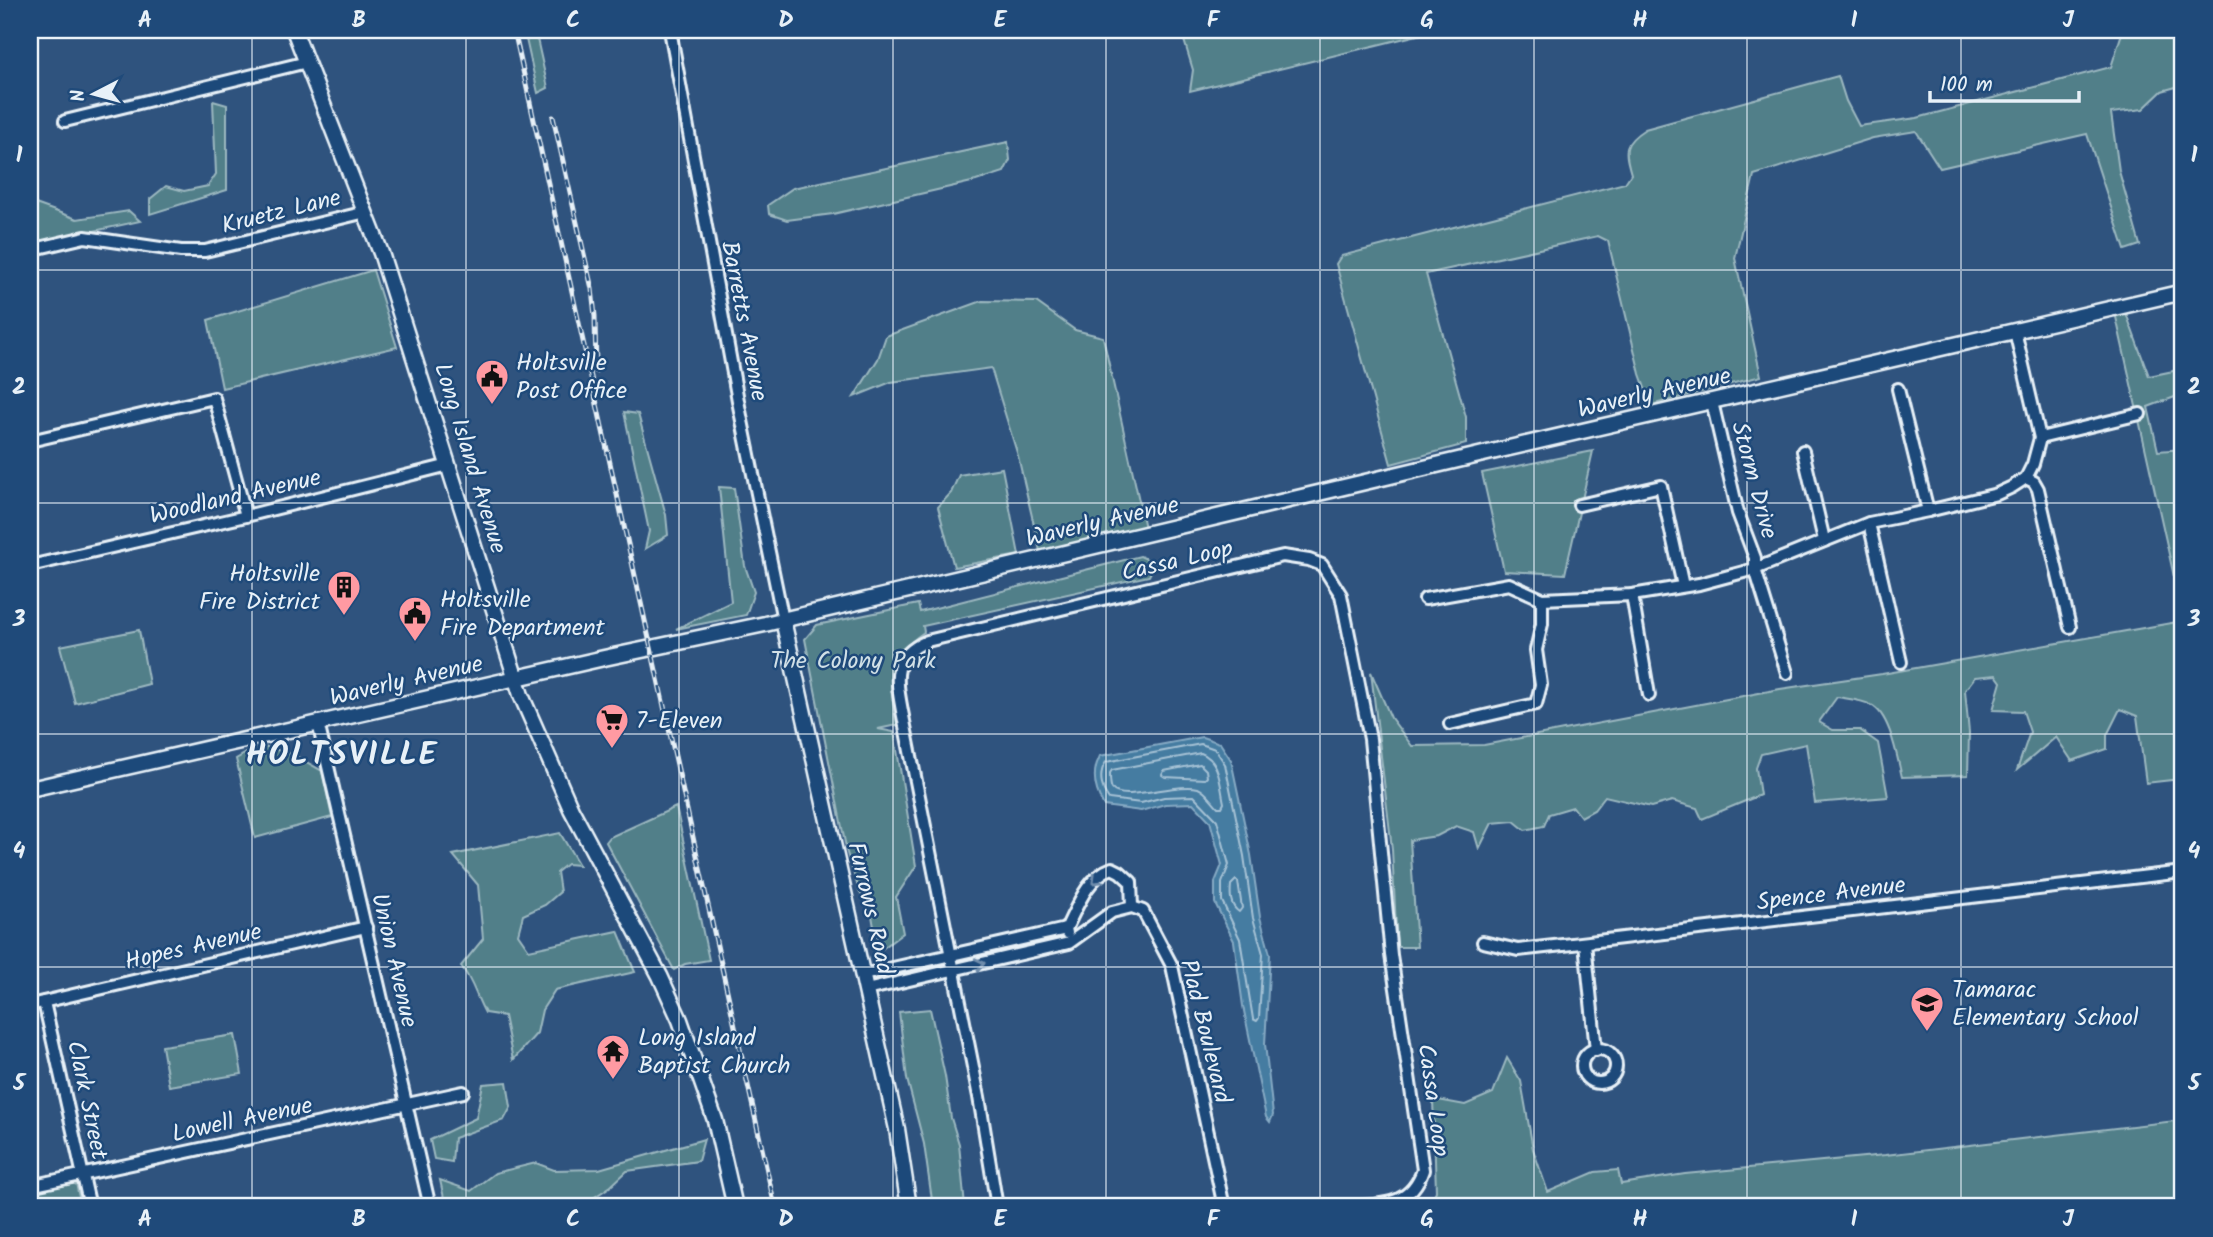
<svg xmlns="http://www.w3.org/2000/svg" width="2213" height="1237" viewBox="0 0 2213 1237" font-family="Kalam,sans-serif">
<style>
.green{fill:#517f89;stroke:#9cb8c0;stroke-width:2}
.water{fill:#447ba1;stroke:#86aac4;stroke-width:2}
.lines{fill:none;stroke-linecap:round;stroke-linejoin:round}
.shore{stroke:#a6c2d5;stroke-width:2}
.street-casing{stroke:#e8f1f8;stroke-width:16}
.secondary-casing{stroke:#e8f1f8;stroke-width:19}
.street{stroke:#1f4a7a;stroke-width:10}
.secondary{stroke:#1f4a7a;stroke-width:14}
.rail-casing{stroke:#e8f1f8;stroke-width:5}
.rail{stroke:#1f4a7a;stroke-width:2.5;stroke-dasharray:8;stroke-linecap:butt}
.oneway{stroke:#6f8dac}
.grid{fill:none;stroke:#e8f1f8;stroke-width:2;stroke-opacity:0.55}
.labels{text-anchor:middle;stroke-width:5;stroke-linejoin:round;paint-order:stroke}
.street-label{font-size:24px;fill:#e8f1f8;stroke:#1f4a7a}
.poi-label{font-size:24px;fill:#e8f1f8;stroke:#1f4a7a;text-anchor:start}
.park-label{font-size:24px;fill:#d1e0e7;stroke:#1f4a7a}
.district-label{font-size:32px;font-weight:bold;letter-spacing:2px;fill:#e8f1f8;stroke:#1f4a7a}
.neatline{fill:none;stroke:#e8f1f8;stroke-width:2.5}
.grid-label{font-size:23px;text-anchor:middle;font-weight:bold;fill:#e8f1f8}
</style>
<rect width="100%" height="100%" fill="#2f537e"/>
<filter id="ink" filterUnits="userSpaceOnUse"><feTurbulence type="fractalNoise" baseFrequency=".0143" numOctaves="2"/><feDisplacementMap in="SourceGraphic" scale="14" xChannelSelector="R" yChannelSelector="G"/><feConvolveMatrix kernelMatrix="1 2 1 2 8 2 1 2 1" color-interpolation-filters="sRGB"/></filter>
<g filter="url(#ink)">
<!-- green -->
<g class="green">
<polygon points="524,30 535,30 548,88 538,93"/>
<polygon points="1181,30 1438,30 1190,91 1193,70"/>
<path d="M2123,30H2183V85L2162,91L2143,109L2111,113L2119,171L2140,245L2125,250L2087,134L1940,168L1916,131L1873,138L1754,175L1735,258L1761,376L1651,405L1640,374L1608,241L1598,236L1426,274L1466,417V444L1391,464L1336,264L1341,256L1625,183L1631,174C1624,150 1623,143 1645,129L1838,76L1846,101L1859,126L1917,118L2111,67Z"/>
<polygon points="213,101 227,105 227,190 150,214 150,199 166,186 184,191 208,186 216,174"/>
<polygon points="1008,142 1010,160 1004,172 976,181 833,214 787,220 769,214 768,205 793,188"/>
<polygon points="30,202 77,219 129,211 140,221 30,245"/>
<polygon points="373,270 397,347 222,388 208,320"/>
<polygon points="982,301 1036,302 1075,330 1103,337 1145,528 1040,551 1018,456 991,368 891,382 854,397 878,359 886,336"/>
<polygon points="2123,305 2149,376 2183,369 2183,394 2148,407 2158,451 2183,449 2183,543 2178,548 2183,560 2183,617 2114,308"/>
<polygon points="624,412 638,414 666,515 668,535 645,549 649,531"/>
<polygon points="1593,451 1565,574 1504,571 1482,473"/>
<polygon points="1002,468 1019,555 954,567 938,507 951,493 959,475"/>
<polygon points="719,487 734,488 745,566 754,592 746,615 676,629 731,602"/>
<path d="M1140,556L1155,563L1149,576L923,626L924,632C883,660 889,682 897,725L878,729L894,732L916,866L896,897L903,933L882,949L874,927L870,904L860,893L847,853L805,639L817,625L918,604L920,612Z"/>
<path d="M2183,621V717L2179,719L2177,749L2180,779L2146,783L2137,716L2120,709L2107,735V749L2072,761L2056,737L2017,770L2030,732L2023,711L1993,710L2001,682L1996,675L1975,677L1965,690L1969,733L1968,775L1902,777C1897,757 1890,714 1871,705C1862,700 1848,699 1837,697L1819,722L1833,730H1860L1878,743L1888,797L1815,803L1806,744L1761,754L1756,768L1760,795L1702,819L1697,808L1672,801L1651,807L1605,796L1594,810L1581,817L1573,807L1549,814L1544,826L1525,830L1514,821L1492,823L1479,849L1474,832L1456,826L1437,836L1410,840L1417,947H1397L1392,849L1371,672L1391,718L1412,746L1484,745L1780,689L1882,674Z"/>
<polygon points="139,630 149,684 75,703 60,646"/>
<polygon points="260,745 294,755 322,771 332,817 255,838 236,759"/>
<polygon points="676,807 709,960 685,964 674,970 606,842 610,837"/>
<path d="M560,833L579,865L567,864L557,872L560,892L545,905L523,915L518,934L529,950L618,931L635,972L555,990L542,1010L537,1033L513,1060L504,1016L485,1013C476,997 473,981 461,966L483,939L478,885L453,855Z"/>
<polygon points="930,1009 945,1076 951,1118 959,1144 965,1207 933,1207 924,1144 907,1079 899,1012"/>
<polygon points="235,1035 242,1074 169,1086 162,1046"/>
<polygon points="1507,1058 1521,1081 1533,1149 1548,1192 1595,1172 1618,1170 1621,1184 1685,1174 1885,1155 2183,1120 2183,1207 1429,1207 1436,1191 1433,1099 1465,1105 1493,1093"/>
<polygon points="507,1082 511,1107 504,1120 454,1138 452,1162 434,1159 430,1140 476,1118 483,1084"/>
<polygon points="704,1139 698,1161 627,1171 611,1186 580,1207 446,1207 440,1180 471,1191 495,1173 536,1163 554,1170 599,1169"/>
<polygon points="76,1183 81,1207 30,1207 30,1191"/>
</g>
<!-- water -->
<path class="water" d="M1202,737L1220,743L1231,760L1251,855L1260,917L1270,954L1265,1044L1273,1115L1270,1122L1266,1117L1243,1006L1234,941L1215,903V882L1222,865L1210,821L1193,803L1165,804L1141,811L1104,806C1094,789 1091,773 1100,756Z"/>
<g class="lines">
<!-- shore -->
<g class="shore">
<path d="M1201,744L1215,749L1225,764L1244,856L1253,918L1263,954L1259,1018L1257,1021L1253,1019L1240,939L1222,901V883L1229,865L1217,820L1194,796L1164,797L1141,803L1109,799C1101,789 1098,773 1106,762Z"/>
<path d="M1201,753C1220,760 1220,785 1224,803L1222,807H1218C1212,801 1206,791 1198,788C1179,782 1122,803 1112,789C1110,786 1110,777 1110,773L1112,770Z"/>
<polygon points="1200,764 1206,770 1207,777 1205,779 1165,777 1162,775 1164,771"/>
<path d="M1236,880L1238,882L1242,908L1239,912C1230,906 1230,895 1231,885Z"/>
</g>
<defs>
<g id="street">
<polyline points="670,30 739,406 783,620"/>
<polyline points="65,121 307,62"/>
<polyline points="30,250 85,237 181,251 205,251 366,212"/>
<polyline points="1898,389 1928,511"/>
<polyline points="1712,402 1738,513 1755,558 1755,569 1787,673"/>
<polyline points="2040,438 2140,414"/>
<polyline points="30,441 214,398 246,516"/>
<polyline points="1803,451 1824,540"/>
<polyline points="2026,478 2034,482 2038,489 2070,627"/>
<polyline points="1579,505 1661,486 1683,586"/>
<polyline points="1869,523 1901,662"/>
<polyline points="30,566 246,516 449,465"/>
<polyline points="1632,595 1649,695"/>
<polyline points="1425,599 1509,584 1542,599 1632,595 1699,584 1755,569 1869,523 1928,511 1997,494 2012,487 2026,478 2033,464 2040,438 2015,331"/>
<polyline points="318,723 430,1207"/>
<polyline points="1450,724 1536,704 1541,685 1536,650 1542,624 1542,599"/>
<path d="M1067,933L1066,929C1077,907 1087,877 1112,868L1120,872L1131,882L1132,907"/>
<polyline points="1483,942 1518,950 1572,944 2183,872"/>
<polyline points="1585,943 1596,1050"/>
<polyline points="862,975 1066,929"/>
<polyline points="866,990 1069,943 1112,912 1132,907 1143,911 1172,966 1224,1207"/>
<polyline points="44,1002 90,1207"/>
<polyline points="30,1005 366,927"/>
<circle cx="1599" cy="1066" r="17"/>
<polyline points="30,1186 463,1092"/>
<path d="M997,1207L979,1097L902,711C896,678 891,657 927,641L1283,556L1309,560L1322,565L1341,595L1370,739L1391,955L1423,1170C1410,1207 1382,1204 1348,1207"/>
</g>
<g id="secondary">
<polyline points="294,30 381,253 521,695 571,809 660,976 680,1020 715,1120 735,1207"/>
<polyline points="783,620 897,1129 909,1207"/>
<polyline points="30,789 604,658 765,624 1496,451 2183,292"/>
</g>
</defs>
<!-- street casing -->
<use href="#street" class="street-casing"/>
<!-- secondary casing -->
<use href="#secondary" class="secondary-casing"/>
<!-- street -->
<use href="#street" class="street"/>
<!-- secondary -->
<use href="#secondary" class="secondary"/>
<defs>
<g id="rail">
<polyline points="514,30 775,1207"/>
<polyline points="553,117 592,289 595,316 596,371"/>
</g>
</defs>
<!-- rail casing -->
<use href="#rail" class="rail-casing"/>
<!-- rail -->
<use href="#rail" class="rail"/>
</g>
<!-- one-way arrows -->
<defs><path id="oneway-chevron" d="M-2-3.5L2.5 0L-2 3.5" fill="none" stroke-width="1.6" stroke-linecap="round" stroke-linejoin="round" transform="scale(1.75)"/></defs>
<g class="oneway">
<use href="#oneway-chevron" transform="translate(1096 880) rotate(136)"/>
<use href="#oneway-chevron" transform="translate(980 964) rotate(-13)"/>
</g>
</g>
<!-- grid -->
<path class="grid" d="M252,30V1207M466,30V1207M679,30V1207M893,30V1207M1106,30V1207M1320,30V1207M1534,30V1207M1747,30V1207M1961,30V1207M30,270H2183M30,503H2183M30,734H2183M30,967H2183"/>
<!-- icons -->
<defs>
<symbol id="civic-pin" viewBox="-11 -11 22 30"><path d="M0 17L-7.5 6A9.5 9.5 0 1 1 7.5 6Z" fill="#ff9aa2" stroke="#1f4a7a"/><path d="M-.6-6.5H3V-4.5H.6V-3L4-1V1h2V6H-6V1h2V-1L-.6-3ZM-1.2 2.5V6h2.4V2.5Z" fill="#111"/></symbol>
<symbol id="building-pin" viewBox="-11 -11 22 30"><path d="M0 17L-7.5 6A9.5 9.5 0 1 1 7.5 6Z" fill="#ff9aa2" stroke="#1f4a7a"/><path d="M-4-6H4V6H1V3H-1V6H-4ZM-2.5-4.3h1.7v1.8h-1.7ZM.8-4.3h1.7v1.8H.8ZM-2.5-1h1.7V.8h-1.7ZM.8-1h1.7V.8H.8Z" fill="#111"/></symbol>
<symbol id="supermarket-pin" viewBox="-11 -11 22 30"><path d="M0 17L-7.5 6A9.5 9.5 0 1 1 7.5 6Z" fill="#ff9aa2" stroke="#1f4a7a"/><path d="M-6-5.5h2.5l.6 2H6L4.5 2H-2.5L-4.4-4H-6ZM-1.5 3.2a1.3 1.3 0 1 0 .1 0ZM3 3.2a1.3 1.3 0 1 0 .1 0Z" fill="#111"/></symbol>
<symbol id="school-pin" viewBox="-11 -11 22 30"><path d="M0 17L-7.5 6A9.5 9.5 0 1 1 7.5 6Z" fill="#ff9aa2" stroke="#1f4a7a"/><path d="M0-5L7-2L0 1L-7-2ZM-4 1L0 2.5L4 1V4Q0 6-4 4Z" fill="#111"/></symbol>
<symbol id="temple-pin" viewBox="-11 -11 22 30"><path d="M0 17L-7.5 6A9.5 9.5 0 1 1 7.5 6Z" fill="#ff9aa2" stroke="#1f4a7a"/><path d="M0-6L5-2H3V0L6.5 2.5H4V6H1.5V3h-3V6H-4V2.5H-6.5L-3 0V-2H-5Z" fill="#111"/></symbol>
</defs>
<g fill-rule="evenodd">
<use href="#civic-pin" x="473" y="357" width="38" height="52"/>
<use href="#building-pin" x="325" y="568" width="38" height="52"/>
<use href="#civic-pin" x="396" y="594" width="38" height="52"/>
<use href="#supermarket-pin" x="593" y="701" width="38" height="52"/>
<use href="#school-pin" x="1908" y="984" width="38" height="52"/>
<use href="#temple-pin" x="594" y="1032" width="38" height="52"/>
</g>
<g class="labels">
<!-- street labels -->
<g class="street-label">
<text transform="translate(281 211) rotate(-14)" y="8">Kruetz Lane</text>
<text transform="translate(745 321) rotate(79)" y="8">Barretts Avenue</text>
<text transform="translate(1654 392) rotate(-13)" y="8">Waverly Avenue</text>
<text transform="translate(471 458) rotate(73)" y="8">Long Island Avenue</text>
<text transform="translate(1755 480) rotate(75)" y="8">Storm Drive</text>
<text transform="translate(235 496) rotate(-13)" y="8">Woodland Avenue</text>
<text transform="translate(1102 521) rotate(-13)" y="8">Waverly Avenue</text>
<text transform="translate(1177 560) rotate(-13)" y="8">Cassa Loop</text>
<text transform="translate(406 680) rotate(-13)" y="8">Waverly Avenue</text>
<text transform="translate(1831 893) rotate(-7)" y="8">Spence Avenue</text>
<text transform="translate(871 908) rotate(77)" y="8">Furrows Road</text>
<text transform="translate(193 946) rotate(-13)" y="8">Hopes Avenue</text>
<text transform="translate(395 960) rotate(77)" y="8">Union Avenue</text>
<text transform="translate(1206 1031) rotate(76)" y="8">Plad Boulevard</text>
<text transform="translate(88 1100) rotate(78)" y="8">Clark Street</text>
<text transform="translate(1434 1100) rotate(82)" y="8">Cassa Loop</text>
<text transform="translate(242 1119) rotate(-12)" y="8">Lowell Avenue</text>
</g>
<!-- poi labels -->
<g class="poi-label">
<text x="516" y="370">Holtsville<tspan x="516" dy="28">Post Office</tspan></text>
<text x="320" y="581" text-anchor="end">Holtsville<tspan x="320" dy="28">Fire District</tspan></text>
<text x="440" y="607">Holtsville<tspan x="440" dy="28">Fire Department</tspan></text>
<text x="636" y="728">7-Eleven</text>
<text x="1952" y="997">Tamarac<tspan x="1952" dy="28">Elementary School</tspan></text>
<text x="638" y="1045">Long Island<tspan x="638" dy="28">Baptist Church</tspan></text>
</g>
<!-- park labels -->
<g class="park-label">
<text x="853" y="668">The Colony Park</text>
</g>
<!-- district labels -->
<g class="district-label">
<text x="342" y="764">HOLTSVILLE</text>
</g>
</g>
<!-- margin -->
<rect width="2213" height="1237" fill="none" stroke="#1f4a7a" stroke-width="77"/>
<!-- north arrow -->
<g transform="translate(94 94) rotate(264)" stroke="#1f4a7a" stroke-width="5" paint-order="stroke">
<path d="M0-5L12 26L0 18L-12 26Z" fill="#e8f1f8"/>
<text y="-10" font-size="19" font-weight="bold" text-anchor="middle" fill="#e8f1f8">N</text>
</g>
<!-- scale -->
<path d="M1930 91v10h149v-10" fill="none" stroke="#e8f1f8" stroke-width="3.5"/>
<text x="1940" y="91" font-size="21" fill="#e8f1f8" stroke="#1f4a7a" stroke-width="5" paint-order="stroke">100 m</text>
<rect x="38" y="38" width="2136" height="1160" class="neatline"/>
<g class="grid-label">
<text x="145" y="27">A</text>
<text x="359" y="27">B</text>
<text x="573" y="27">C</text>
<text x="786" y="27">D</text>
<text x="1000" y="27">E</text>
<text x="1213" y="27">F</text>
<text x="1427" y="27">G</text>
<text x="1640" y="27">H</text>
<text x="1854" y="27">I</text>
<text x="2068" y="27">J</text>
<text x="19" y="162">1</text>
<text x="2194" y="162">1</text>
<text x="19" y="394">2</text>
<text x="2194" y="394">2</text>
<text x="19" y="626">3</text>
<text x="2194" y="626">3</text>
<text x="19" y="858">4</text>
<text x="2194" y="858">4</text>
<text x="19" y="1090">5</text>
<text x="2194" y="1090">5</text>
<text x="145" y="1226">A</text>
<text x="359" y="1226">B</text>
<text x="573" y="1226">C</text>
<text x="786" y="1226">D</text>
<text x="1000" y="1226">E</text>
<text x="1213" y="1226">F</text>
<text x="1427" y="1226">G</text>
<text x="1640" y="1226">H</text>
<text x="1854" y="1226">I</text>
<text x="2068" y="1226">J</text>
</g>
</svg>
